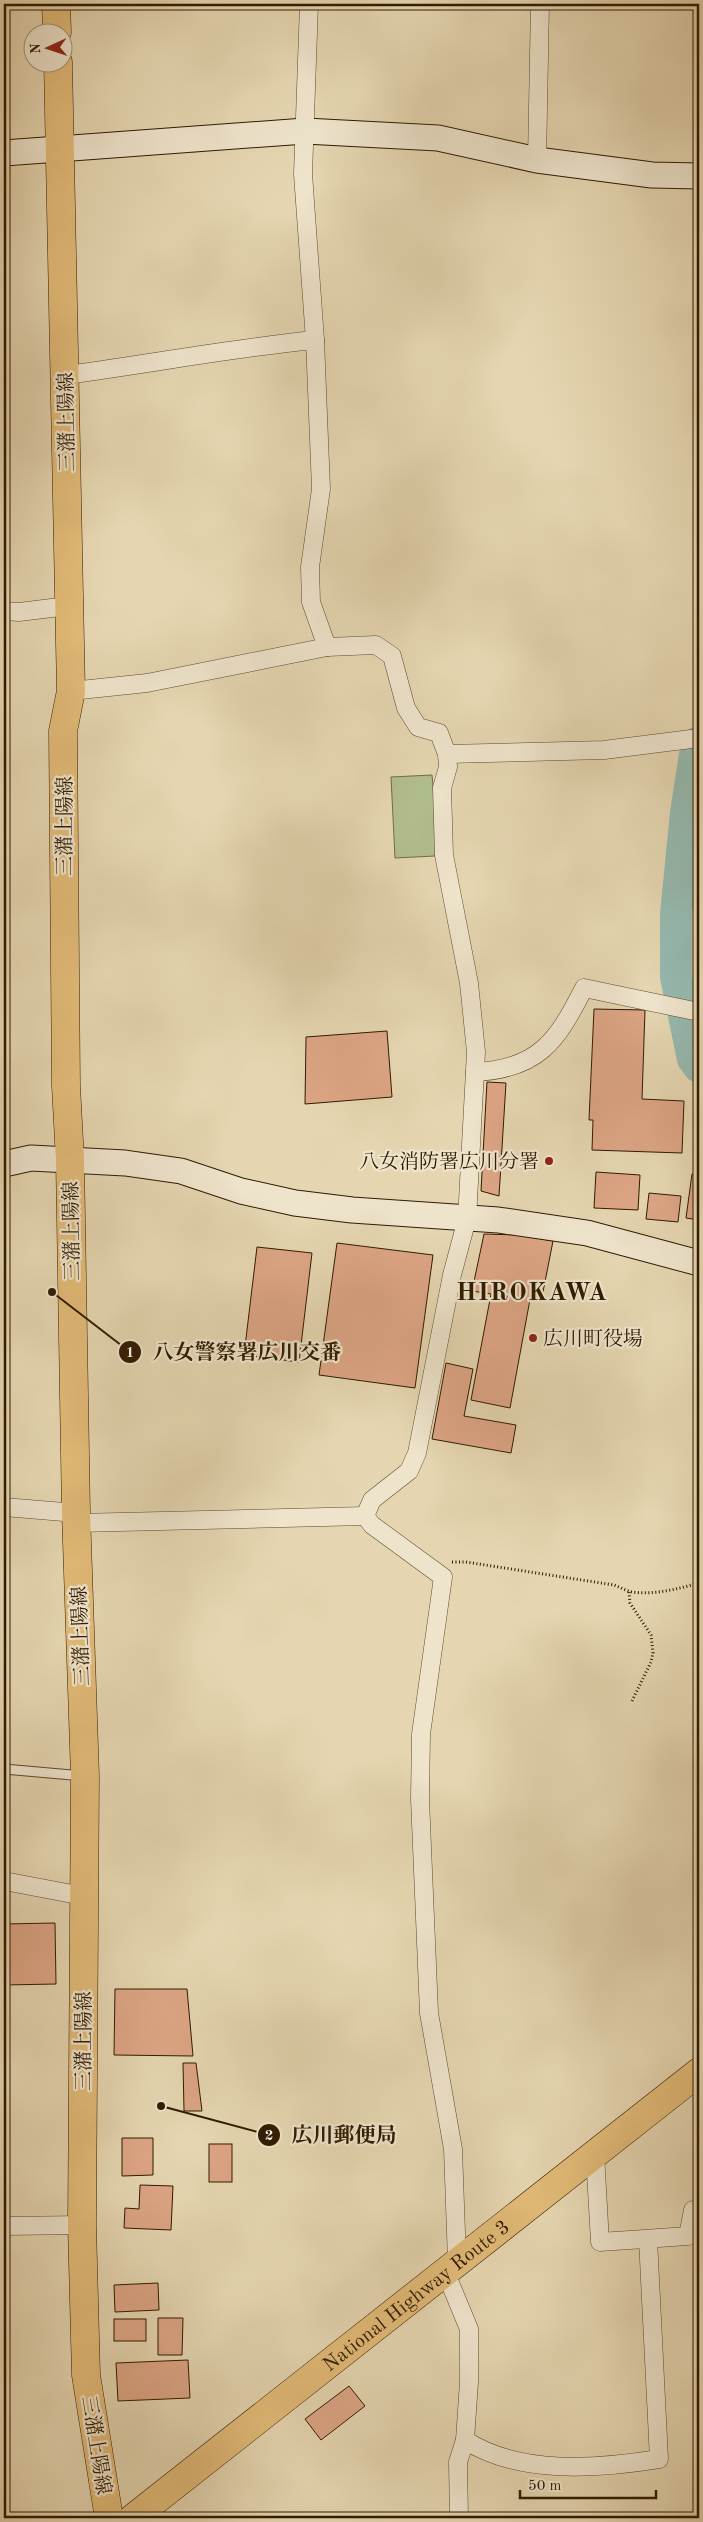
<svg xmlns="http://www.w3.org/2000/svg" width="703" height="2522" viewBox="0 0 703 2522" font-family="'Old Standard TT','Noto Serif JP',serif">
<style>
.green{fill:#b1be8e;stroke:#706c47}
.lines{fill:none;stroke-linecap:round;stroke-linejoin:round}
.river{stroke:#96b9af;stroke-width:32}
.building{fill:#dda585;stroke:#301a00}
.lane-casing{stroke:#5d492c;stroke-width:11}
.street-casing{stroke:#5d492c;stroke-width:19}
.secondary-casing{stroke:#301a00;stroke-width:27}
.primary-casing{stroke:#301a00;stroke-width:29}
.highway-casing{stroke:#301a00;stroke-width:29}
.path{stroke:#301a00;stroke-width:3;stroke-dasharray:1 2.5;stroke-linecap:butt}
.lane{stroke:#eee4cc;stroke-width:9}
.street{stroke:#eee4cc;stroke-width:18}
.secondary{stroke:#eee4cc;stroke-width:25}
.primary{stroke:#e2bb78;stroke-width:28}
.highway{stroke:#e2bb78;stroke-width:28}
.poi-dot{fill:#8f2418;stroke:#eee4cc;stroke-width:2}
.labels{text-anchor:middle;stroke-width:4.5;stroke-linejoin:round;paint-order:stroke}
.street-label{font-size:20px;fill:#301a00;stroke:#eee4cc}
.poi-label{font-size:20px;fill:#301a00;stroke:#eee4cc;text-anchor:end}
.district-label{font-size:25px;font-weight:bold;letter-spacing:1px;fill:#301a00;stroke:#eee4cc}
.leader{fill:none;stroke:#301a00;stroke-width:2}
.callout-dot{fill:#301a00;stroke:#eee4cc;stroke-width:2}
.mark-label{font-size:15px;text-anchor:middle;font-weight:bold;fill:#fff}
.callout-label{font-size:21px;text-anchor:middle;font-weight:bold;fill:#301a00;stroke:#eee4cc;stroke-width:4.5;stroke-linejoin:round;paint-order:stroke}
</style>
<rect width="100%" height="100%" fill="#e5d6b1"/>
<filter id="stains"><feTurbulence type="fractalNoise" baseFrequency=".004" numOctaves="4"/><feColorMatrix values="0 0 0 0 .2 0 0 0 0 .09 0 0 0 0 .02 0 0 0 .5 -.17"/></filter>
<radialGradient id="worn" r=".72"><stop offset=".6" stop-color="#630" stop-opacity="0"/><stop offset="1" stop-color="#630" stop-opacity=".3"/></radialGradient>
<!-- green -->
<polygon class="green" points="432,775 439,850 435,856 395,858 391,777"/>
<g class="lines">
<!-- river -->
<polyline class="river" points="699,742 695,755 686,813 676,914 676,977 693,1059 699,1067"/>
</g>
<!-- building -->
<g class="building">
<polygon points="594,1009 645,1010 642,1099 684,1101 682,1153 592,1150 593,1120 589,1120"/>
<polygon points="387,1031 392,1097 305,1104 306,1037"/>
<polygon points="487,1082 506,1083 499,1196 481,1191"/>
<polygon points="596,1172 640,1175 638,1210 594,1208"/>
<polygon points="692,1174 699,1175 699,1220 686,1218"/>
<polygon points="649,1193 681,1196 678,1222 646,1219"/>
<polygon points="484,1234 519,1235 553,1241 542,1297 531,1294 510,1408 471,1400 491,1294 472,1291"/>
<polygon points="337,1243 433,1255 415,1388 319,1375"/>
<polygon points="257,1247 312,1253 299,1362 244,1355"/>
<polygon points="446,1363 473,1369 464,1416 516,1425 511,1453 432,1439"/>
<polygon points="55,1923 56,1984 4,1985 4,1924"/>
<polygon points="115,1989 187,1989 193,2056 114,2055"/>
<polygon points="183,2063 196,2063 202,2111 184,2111"/>
<polygon points="122,2138 153,2138 153,2175 122,2176"/>
<rect x="209" y="2144" width="23" height="38"/>
<polygon points="140,2185 173,2186 171,2230 124,2228 125,2208 139,2209"/>
<polygon points="158,2283 159,2310 115,2312 114,2285"/>
<polygon points="158,2318 183,2318 182,2355 158,2355"/>
<rect x="114" y="2319" width="32" height="22"/>
<polygon points="188,2360 190,2398 118,2401 116,2363"/>
<polygon points="349,2386 365,2406 321,2440 305,2419"/>
</g>
<g class="lines">
<defs>
<polyline id="lane" points="4,1769 83,1776"/>
<g id="street">
<polyline points="309,4 303,174 315,340 321,489 310,567 311,602 327,647"/>
<polyline points="537,160 540,4"/>
<path d="M66,375C149,364 232,348 315,340"/>
<polyline points="4,611 19,612 68,606"/>
<polyline points="71,691 147,683 327,647 376,645 392,656 406,708 418,727 439,733 447,754 448,767 442,788 444,855 469,983 476,1052 467,1219 452,1275 417,1453 409,1471 372,1500 365,1516"/>
<polyline points="447,754 604,750 699,738"/>
<path d="M475,1072C539,1069 557,1041 584,988L699,1012"/>
<polyline points="4,1507 76,1513"/>
<polyline points="365,1516 372,1525 443,1577 421,1734 420,1799 429,2013 453,2149 457,2261"/>
<polyline points="77,1523 365,1516"/>
<polyline points="4,1881 83,1896"/>
<polyline points="595,2154 600,2242 688,2236 693,2210"/>
<polyline points="4,2226 82,2225"/>
<polyline points="445,2271 469,2329 469,2382 465,2440 458,2462 459,2518"/>
<path d="M465,2440C519,2475 597,2469 659,2459L648,2239"/>
</g>
<g id="secondary">
<polyline points="4,153 305,131 438,138 537,160 652,175 699,176"/>
<polyline points="4,1164 31,1158 125,1163 181,1171 241,1191 295,1203 352,1210 498,1220 587,1233 699,1263"/>
</g>
<g id="primary">
<polyline points="56,4 57,32"/>
<polyline points="58,62 71,691 63,731 66,1086 70,1160 76,1513 85,1776 82,2225 86,2375 109,2518"/>
</g>
<g id="highway">
<path id="s1" d="M133,2518L699,2072"/>
</g>
</defs>
<!-- lane casing -->
<use href="#lane" class="lane-casing"/>
<!-- street casing -->
<use href="#street" class="street-casing"/>
<!-- secondary casing -->
<use href="#secondary" class="secondary-casing"/>
<!-- primary casing -->
<use href="#primary" class="primary-casing"/>
<!-- highway casing -->
<use href="#highway" class="highway-casing"/>
<!-- path -->
<g class="path">
<path d="M452,1562H466L614,1585C620,1587 626,1591 632,1592C654,1595 678,1589 699,1583"/>
<polyline points="629,1592 630,1603 651,1635 653,1653 651,1662 632,1701"/>
</g>
<!-- lane -->
<use href="#lane" class="lane"/>
<!-- street -->
<use href="#street" class="street"/>
<!-- secondary -->
<use href="#secondary" class="secondary"/>
<!-- primary -->
<use href="#primary" class="primary"/>
<!-- highway -->
<use href="#highway" class="highway"/>
</g>
<!-- markers -->
<g class="poi-dot">
<circle cx="549" cy="1161" r="5"/>
<circle cx="533" cy="1338" r="5"/>
</g>
<g class="labels">
<!-- street labels -->
<g class="street-label">
<text transform="translate(66 422) rotate(-91)" y="7">三潴上陽線</text>
<text transform="translate(64 826) rotate(-90)" y="7">三潴上陽線</text>
<text transform="translate(71 1231) rotate(-91)" y="7">三潴上陽線</text>
<text transform="translate(80 1636) rotate(-92)" y="7">三潴上陽線</text>
<text transform="translate(83 2041) rotate(-90)" y="7">三潴上陽線</text>
<text dy="7" stroke="none"><textPath href="#s1" startOffset="360">National Highway Route 3</textPath></text>
<text transform="translate(97 2445) rotate(81)" y="7">三潴上陽線</text>
</g>
<!-- poi labels -->
<g class="poi-label">
<text x="539" y="1168">八女消防署広川分署</text>
<text x="543" y="1345" text-anchor="start">広川町役場</text>
</g>
<!-- district labels -->
<g class="district-label">
<text x="532" y="1300">HIROKAWA</text>
</g>
</g>
<!-- callouts -->
<path class="leader" d="M52 1292L130 1352M161 2106L269 2135"/>
<g class="callout-dot">
<circle cx="52" cy="1292" r="5"/>
<circle cx="161" cy="2106" r="5"/>
<circle cx="130" cy="1352" r="12"/>
<circle cx="269" cy="2135" r="12"/>
</g>
<g class="mark-label">
<text x="130" y="1357">1</text>
<text x="269" y="2140">2</text>
</g>
<g class="callout-label">
<text x="247" y="1359">八女警察署広川交番</text>
<text x="344" y="2142">広川郵便局</text>
</g>
<!-- margin -->
<rect width="703" height="2522" fill="none" stroke="#e5d6b1" stroke-width="20"/>
<rect x="5" y="5" width="693" height="2512" fill="none" stroke="#301a00" stroke-width="2.5"/>
<rect x="10" y="10" width="683" height="2502" fill="none" stroke="#301a00"/>
<!-- north arrow -->
<g transform="translate(48 48) rotate(267)"><circle r="24" fill="#eee4cc" stroke="#a2937a"/>
<path d="M0-4L9 19L0 12L-9 19Z" fill="#8f2418"/>
<text y="-8" font-size="14" font-weight="bold" text-anchor="middle" fill="#301a00">N</text>
</g>
<!-- scale -->
<path d="M520 2490v8h136v-8" fill="none" stroke="#301a00" stroke-width="2.5"/>
<text x="528" y="2490" font-size="15" fill="#301a00" stroke="#eee4cc" stroke-width="4" paint-order="stroke">50 m</text>
<rect width="100%" height="100%" filter="url(#stains)"/>
<rect width="100%" height="100%" fill="url(#worn)"/>
</svg>
